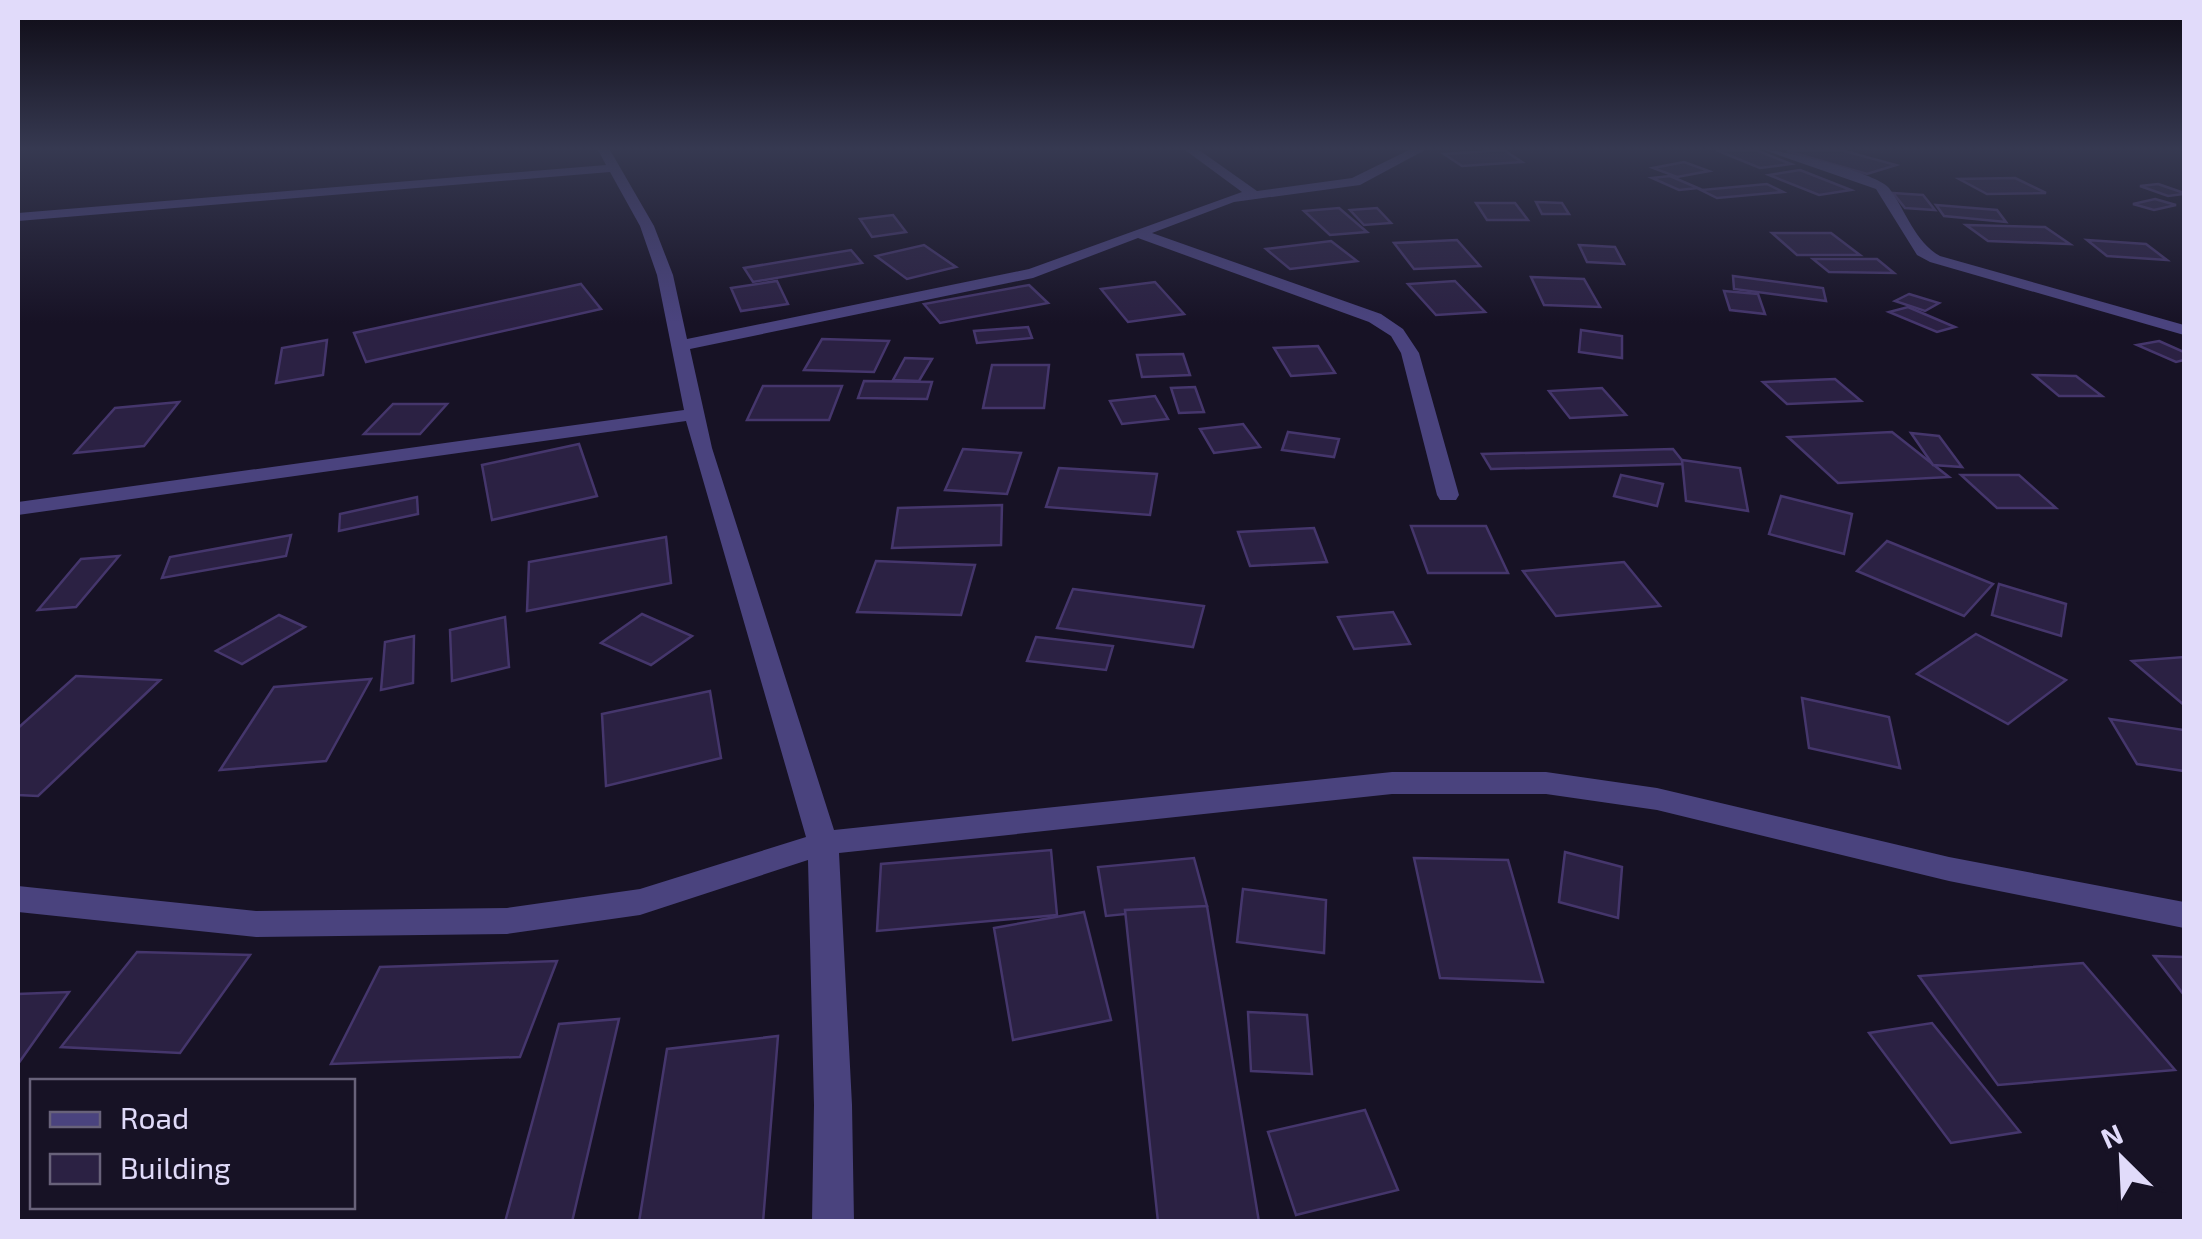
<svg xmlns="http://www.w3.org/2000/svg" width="2202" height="1239" viewBox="0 0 2202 1239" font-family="'Exo 2',sans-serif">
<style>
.building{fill:#2b2143;stroke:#45366c;stroke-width:2.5}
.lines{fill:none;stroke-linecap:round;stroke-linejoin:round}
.minor{fill:#4a437e;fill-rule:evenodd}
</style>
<rect width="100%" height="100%" fill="#171225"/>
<!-- building -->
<g class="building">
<polygon points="1504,150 1522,162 1462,166 1444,154"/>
<polygon points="1716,150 1756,150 1791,164 1760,168"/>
<polygon points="1841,150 1896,165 1867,174 1787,151"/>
<polygon points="1684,162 1709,171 1677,177 1653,168"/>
<polygon points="1800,170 1851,190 1819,195 1769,175"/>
<polygon points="1670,176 1698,188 1679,190 1652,178"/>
<polygon points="2015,178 2046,193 1987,194 1959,179"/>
<polygon points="1767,184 1783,192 1717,198 1701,190"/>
<polygon points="2158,184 2184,193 2184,194 2168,196 2140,186"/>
<polygon points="1893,193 1923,195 1935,210 1905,208"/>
<polygon points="2155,199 2176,205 2154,210 2133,204"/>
<polygon points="1536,202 1562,203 1569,214 1542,214"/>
<polygon points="1476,203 1515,203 1528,220 1487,220"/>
<polygon points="1936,205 1997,210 2006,222 1944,216"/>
<polygon points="1339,208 1367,232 1330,235 1304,211"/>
<polygon points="1377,208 1391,223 1364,225 1350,210"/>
<polygon points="893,215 906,232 872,237 860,219"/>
<polygon points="1966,225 2045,227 2070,244 1988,241"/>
<polygon points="1772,233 1831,233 1860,255 1797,255"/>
<polygon points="1457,240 1480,266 1414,269 1394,243"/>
<polygon points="2087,240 2146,244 2167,260 2107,256"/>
<polygon points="1331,241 1357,261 1290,269 1266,249"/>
<polygon points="924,245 956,267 907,279 876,256"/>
<polygon points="1579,245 1615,247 1624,264 1587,262"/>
<polygon points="851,250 862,263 753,282 744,268"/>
<polygon points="1813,259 1877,259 1894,273 1829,272"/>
<polygon points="1733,276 1823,288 1826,301 1734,289"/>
<polygon points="1531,277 1584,279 1600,307 1544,305"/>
<polygon points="777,281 788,304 741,311 731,288"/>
<polygon points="1455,281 1485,312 1436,315 1408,284"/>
<polygon points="1155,282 1184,314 1128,322 1101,289"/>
<polygon points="581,284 601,309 366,362 354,333"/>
<polygon points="1029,285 1048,303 940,323 924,304"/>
<polygon points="1724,291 1758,294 1765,314 1730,310"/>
<polygon points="1909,294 1939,303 1925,311 1895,301"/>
<polygon points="1908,307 1955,327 1937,332 1889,312"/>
<polygon points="1028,327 1032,338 977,343 974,331"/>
<polygon points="1581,330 1622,336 1622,358 1579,352"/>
<polygon points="822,339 889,341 874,372 804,370"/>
<polygon points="327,340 323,375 276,383 282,348"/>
<polygon points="2159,341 2184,352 2184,360 2176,362 2137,345"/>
<polygon points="1318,346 1335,373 1291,376 1274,348"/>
<polygon points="1183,354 1190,375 1142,377 1137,355"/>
<polygon points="905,358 932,359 919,381 893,380"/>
<polygon points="992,365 1049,365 1044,408 983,408"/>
<polygon points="2034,375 2076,376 2102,396 2059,396"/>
<polygon points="1835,379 1861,401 1787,404 1763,382"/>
<polygon points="864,381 932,382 927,399 858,398"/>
<polygon points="763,386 842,386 829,420 747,420"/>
<polygon points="1195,387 1204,412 1179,413 1171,388"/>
<polygon points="1602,388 1626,415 1570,418 1549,391"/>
<polygon points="1155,396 1168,419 1122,424 1110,401"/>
<polygon points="179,402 144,446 75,453 115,408"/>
<polygon points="393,404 447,404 420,434 364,434"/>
<polygon points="1243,424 1260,447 1214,453 1200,429"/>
<polygon points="1288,432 1339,439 1334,457 1282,450"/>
<polygon points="1892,432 1949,477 1838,483 1788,437"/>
<polygon points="1911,433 1939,436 1962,467 1933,465"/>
<polygon points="579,444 597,496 492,520 482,465"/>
<polygon points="963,449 1021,453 1007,494 945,490"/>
<polygon points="1673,449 1685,464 1491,469 1482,454"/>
<polygon points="1682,460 1740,468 1748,511 1686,501"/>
<polygon points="1059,468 1157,474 1150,515 1046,507"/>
<polygon points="1621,475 1663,484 1657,506 1614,496"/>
<polygon points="1961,475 2019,475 2056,508 1997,508"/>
<polygon points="1781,496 1852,514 1844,554 1769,534"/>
<polygon points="417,497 418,514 339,531 340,514"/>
<polygon points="1002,505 1001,545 892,548 898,508"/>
<polygon points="1411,526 1486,526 1508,573 1428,573"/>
<polygon points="1314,528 1327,562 1250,566 1238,532"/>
<polygon points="291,535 286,556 162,578 170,557"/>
<polygon points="666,537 671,583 527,611 529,562"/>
<polygon points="1887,541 1993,584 1964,616 1857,571"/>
<polygon points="119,556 76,607 38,610 81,559"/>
<polygon points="876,561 975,565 961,615 857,612"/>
<polygon points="1624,562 1660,606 1556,616 1523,571"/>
<polygon points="1999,584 2066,604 2061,636 1992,615"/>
<polygon points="1073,589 1204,606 1193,647 1057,628"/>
<polygon points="1393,612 1410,644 1354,649 1338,617"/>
<polygon points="642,614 692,636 651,665 601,643"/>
<polygon points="279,615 305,627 242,664 216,651"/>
<polygon points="505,617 509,667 452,681 450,630"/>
<polygon points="1976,634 2066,680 2008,724 1917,674"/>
<polygon points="414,636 413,683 381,690 385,642"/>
<polygon points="1036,637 1113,646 1106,670 1027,661"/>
<polygon points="2184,657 2184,705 2132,661"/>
<polygon points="76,676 160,680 38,796 18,795 18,728"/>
<polygon points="371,679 326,761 220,770 274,687"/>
<polygon points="710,691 721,758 606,786 602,714"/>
<polygon points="1802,698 1889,717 1900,768 1809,748"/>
<polygon points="2110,719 2184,730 2184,771 2137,764"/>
<polygon points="1051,850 1057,915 877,931 881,864"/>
<polygon points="1565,852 1622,867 1618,918 1559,902"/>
<polygon points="1194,858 1207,906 1106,916 1098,867"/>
<polygon points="1414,858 1508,860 1543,982 1440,978"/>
<polygon points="1243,889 1326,900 1324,953 1237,942"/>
<polygon points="1207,906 1259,1222 1158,1222 1125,910"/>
<polygon points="1084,912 1111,1020 1013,1040 994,928"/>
<polygon points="137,952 250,955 180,1053 61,1047"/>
<polygon points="2154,956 2184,957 2184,995"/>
<polygon points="557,961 520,1057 331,1064 380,967"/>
<polygon points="2083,963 2175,1070 1998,1085 1919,976"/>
<polygon points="69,992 18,1064 18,994"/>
<polygon points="1248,1012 1307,1015 1312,1074 1251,1071"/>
<polygon points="619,1019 572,1222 505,1222 559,1024"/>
<polygon points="1932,1023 2020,1132 1951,1143 1869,1033"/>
<polygon points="778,1036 763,1222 639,1222 667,1049"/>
<polygon points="1365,1110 1398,1190 1296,1215 1268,1132"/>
</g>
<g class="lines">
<!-- minor -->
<g class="minor">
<polygon points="598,150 610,150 654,226 673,275 687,339 1029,269 1242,192 1185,150 1199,150 1257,191 1352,178 1409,150 1425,150 1360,185 1234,202 1152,233 1381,314 1403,329 1419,353 1459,495 1456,500 1440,500 1437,495 1401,353 1391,336 1369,322 1138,238 1033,278 690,349 712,448 834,830 1392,772 1546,772 1657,788 1949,857 2184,902 2184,928 1949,881 1657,810 1546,794 1392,794 839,853 852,1105 854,1222 812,1222 814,1105 808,860 640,915 507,934 256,937 18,912 18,886 256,911 507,908 640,889 806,837 686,421 18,515 18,502 684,410 657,275 640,226 610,172 18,221 18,213 606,165"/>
<path d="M1764,150C1785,150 1877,173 1889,188C1906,211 1915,242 1940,256L2184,325V335L1930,262L1917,255L1876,189Z"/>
</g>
</g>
<!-- sky -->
<linearGradient id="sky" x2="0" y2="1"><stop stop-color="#0d0a14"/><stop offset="0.46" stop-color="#363951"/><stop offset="1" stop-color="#363951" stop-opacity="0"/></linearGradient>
<rect width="2202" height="323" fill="url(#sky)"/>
<!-- border -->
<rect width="2202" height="1239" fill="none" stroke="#e1dbfa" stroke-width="40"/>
<!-- legend -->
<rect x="30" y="1079" width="325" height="130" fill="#171225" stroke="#68627a" stroke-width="2.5"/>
<rect x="50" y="1112" width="50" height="15" fill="#4a437e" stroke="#68627a" stroke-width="2.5"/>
<text x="120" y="1129" font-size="30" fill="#e1dbfa">Road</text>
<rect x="50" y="1154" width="50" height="30" fill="#2b2143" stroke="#68627a" stroke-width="2.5"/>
<text x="120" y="1179" font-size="30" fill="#e1dbfa">Building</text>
<!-- north arrow -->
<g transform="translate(2122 1159) rotate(336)" stroke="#171225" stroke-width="8" paint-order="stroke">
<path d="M0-8L18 38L0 25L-18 38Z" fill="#e1dbfa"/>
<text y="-15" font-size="28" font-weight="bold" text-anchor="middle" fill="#e1dbfa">N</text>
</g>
</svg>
